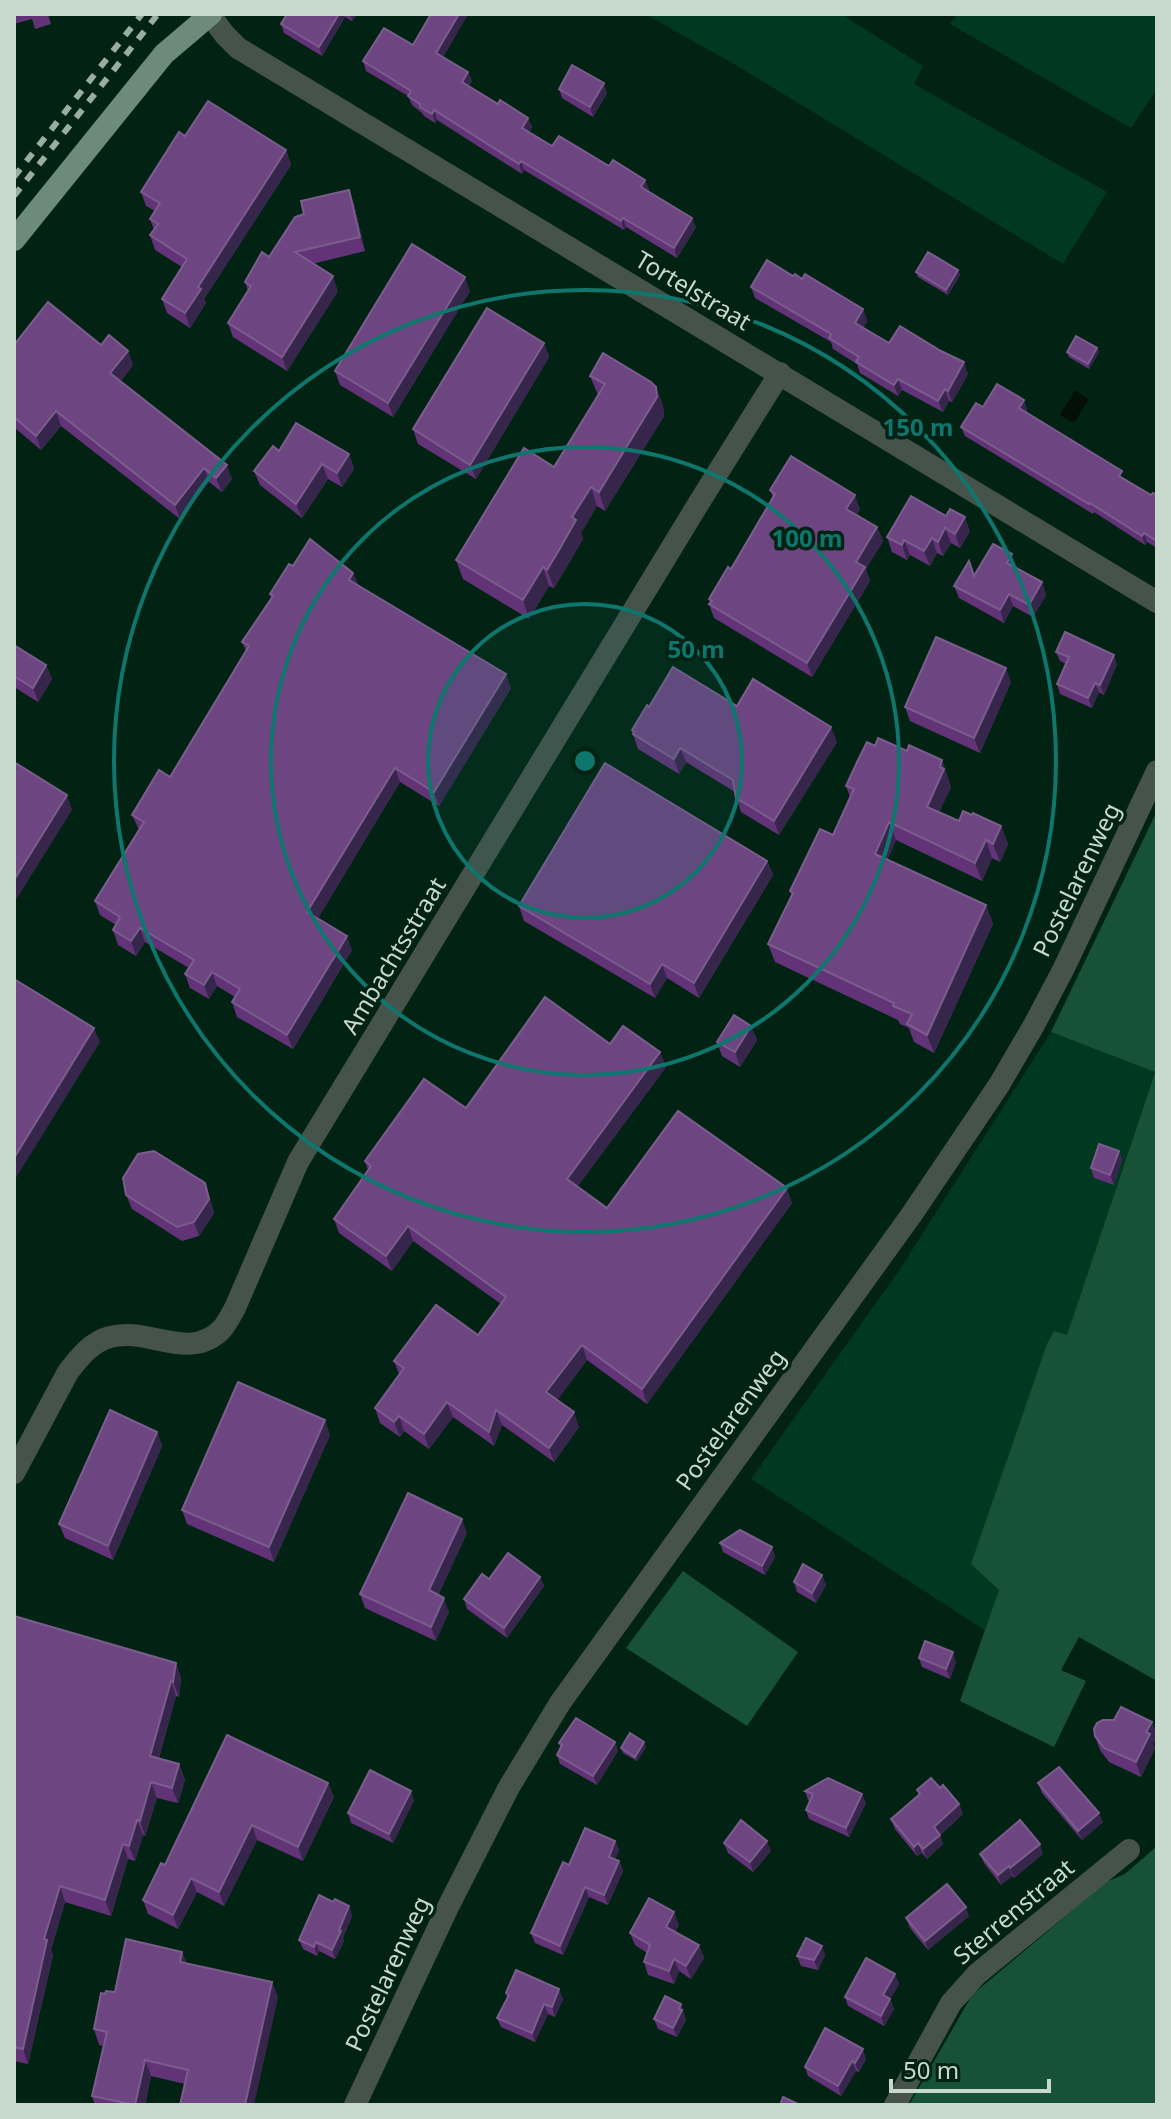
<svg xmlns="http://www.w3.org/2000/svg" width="1171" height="2119" viewBox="0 0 1171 2119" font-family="'Noto Sans',sans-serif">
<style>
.green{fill:#013821}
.forest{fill:#185236}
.water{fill:#030f08}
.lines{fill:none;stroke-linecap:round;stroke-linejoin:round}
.minor{stroke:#45534b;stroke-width:22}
.primary{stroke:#6e8b79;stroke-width:22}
.rail{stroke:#98aea1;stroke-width:6;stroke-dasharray:10 10;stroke-linecap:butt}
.wall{fill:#623477}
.shaded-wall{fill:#37264b}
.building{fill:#6d4681;stroke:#7b5d8d;stroke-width:2}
.ring{fill:none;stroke:#0f766e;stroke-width:4}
.labels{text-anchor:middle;stroke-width:7;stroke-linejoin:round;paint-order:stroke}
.street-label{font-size:24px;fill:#c7d9cd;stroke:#022313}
.centre{fill:#0f766e;stroke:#022313;stroke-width:4}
.ring-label{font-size:24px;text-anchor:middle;font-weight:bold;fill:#0f766e;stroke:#022313;stroke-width:7;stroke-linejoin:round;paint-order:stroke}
</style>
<rect width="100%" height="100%" fill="#022313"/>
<!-- green -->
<g class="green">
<polygon points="645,14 841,14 923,66 914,84 1107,192 1063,264 734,64"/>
<polygon points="957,14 1157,14 1157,89 1131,128 950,24"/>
<polygon points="1051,1032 1155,1071 1067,1335 1054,1331 999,1590 986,1631 751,1479 900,1269"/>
</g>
<!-- forest -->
<g class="forest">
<polygon points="1157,811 1157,1681 1079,1637 1061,1670 1086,1681 1054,1747 960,1701 999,1590 971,1564 1047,1344 1054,1331 1067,1335 1155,1072 1051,1032"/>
<polygon points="683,1571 798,1652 747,1726 626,1648"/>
<polygon points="1157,1846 1157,2105 909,2105 972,1995 1106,1882 1125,1874"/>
</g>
<!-- water -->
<polygon class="water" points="1075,390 1089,399 1074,423 1060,415"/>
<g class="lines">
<!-- minor -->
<g class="minor">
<polyline points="210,15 225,35 238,48 1157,602"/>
<path d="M14,1473L68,1372C79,1358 91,1342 110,1337C148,1326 189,1363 222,1329C227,1323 231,1315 235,1308L298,1162L700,501L780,373"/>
<polyline points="355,2105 448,1907 509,1787 560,1703 912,1214 999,1085 1034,1025 1064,968 1157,771"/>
<polyline points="895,2105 951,2003 977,1974 1129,1850"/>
</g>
<!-- primary -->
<polyline class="primary" points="14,240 164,54 211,14"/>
<!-- rail -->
<g class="rail">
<polyline points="14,177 142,14"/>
<polyline points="14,196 158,14"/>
</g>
</g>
<!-- wall -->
<g class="wall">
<polygon points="14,14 48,14 51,24 35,29 32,19 14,24"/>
<polygon points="287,14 357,14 352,21 345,17 322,56 284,33 281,24"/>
<polygon points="431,14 468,14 443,57 468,72 472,81 469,86 498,104 528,118 532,127 529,132 552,146 609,166 645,180 649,190 648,191 696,227 677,258 626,227 624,230 524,170 522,174 437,120 435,123 424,116 422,113 412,105 408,96 366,71 363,61 413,45"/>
<polygon points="559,89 607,93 593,117 562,98"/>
<polygon points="185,136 286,150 291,165 204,299 206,303 190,328 167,313 162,299 182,267 155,250 150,235 154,230 150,219 155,211 146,206 141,192"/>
<polygon points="349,190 354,204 365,251 312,264 338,291 287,371 233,337 228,323 248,291 245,282 269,257 304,214"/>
<polygon points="958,270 960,275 948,295 918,277 916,272"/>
<polygon points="793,276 863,309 867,321 863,328 889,343 968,374 952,402 949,401 943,412 902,390 898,396 860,373 857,364 833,349 831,342 755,298 751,287"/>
<polygon points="470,291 393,417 340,385 335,371"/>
<polygon points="544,343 549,357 476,479 418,444 413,429"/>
<polygon points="14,345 101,345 128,351 133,365 121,381 232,479 222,492 209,482 180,519 61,426 41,450 14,427"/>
<polygon points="1097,348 1099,352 1089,369 1069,357 1067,352"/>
<polygon points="590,376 656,387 663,406 664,416 605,511 597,506 581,533 583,539 566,568 554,588 549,586 529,619 463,579 456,560 554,467 598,395"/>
<polygon points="983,407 1027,409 1026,412 1126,480 1151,495 1157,495 1157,548 1147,542 1145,545 1094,512 1093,514 965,436 961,427"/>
<polygon points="279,451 349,454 354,469 342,487 328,479 302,518 260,485 254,471"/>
<polygon points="770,490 860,509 857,514 877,527 883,541 866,569 870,581 812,677 714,618 709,604 710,603 709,599 731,569 773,498"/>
<polygon points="911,496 970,531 960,548 951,543 943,556 937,553 930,566 910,555 907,560 892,552 887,537"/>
<polygon points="1012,554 1016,568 1042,582 1046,595 1033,617 1013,606 1004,623 959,598 954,586"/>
<polygon points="293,566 353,573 358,585 511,688 439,806 400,782 318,918 352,950 293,1049 237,1017 232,1002 235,997 217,986 209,999 190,988 185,974 189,968 145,942 136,956 118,945 113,930 116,925 100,915 95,901 139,830 132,815 170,777 246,651 242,642 271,598 270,594"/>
<polygon points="14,645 46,665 52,679 38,702 14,687"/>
<polygon points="1056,652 1117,664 1104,695 1099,692 1092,708 1060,694 1057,684 1066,664 1060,661"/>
<polygon points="1011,682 980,753 910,721 905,707"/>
<polygon points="737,706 837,742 779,835 741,812 735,792 686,762 679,774 638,749 633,734 632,730 649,707"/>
<polygon points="875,746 907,751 942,760 951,787 939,812 959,821 1001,826 1008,844 1000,862 992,858 982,881 896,840 887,860 986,905 993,924 934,1053 914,1042 909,1028 900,1024 898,1020 775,962 768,944 792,895 790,891 833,835 850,797 846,786"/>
<polygon points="767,861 773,875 699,998 667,978 655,998 524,921 519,906"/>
<polygon points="751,1026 757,1040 740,1067 722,1056 717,1042"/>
<polygon points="610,1044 660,1052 666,1067 577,1187 607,1208 792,1203 647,1404 587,1360 557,1400 579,1427 554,1462 502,1425 494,1446 453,1417 429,1449 404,1431 400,1437 380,1423 375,1408 399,1374 394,1361 478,1335 501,1304 413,1241 392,1271 339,1233 334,1219 368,1170 365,1161 466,1108"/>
<polygon points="1119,1151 1122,1160 1114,1185 1094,1178 1091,1168"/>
<polygon points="205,1183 214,1213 199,1236 182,1241 132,1209 126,1195"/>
<polygon points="157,1432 162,1446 113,1560 65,1538 59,1524"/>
<polygon points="330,1435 274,1562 187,1524 182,1510"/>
<polygon points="467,1533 438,1595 449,1612 436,1641 365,1608 360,1594"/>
<polygon points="720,1543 772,1547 775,1557 765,1575 723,1552"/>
<polygon points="822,1575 826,1585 816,1603 797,1592 794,1582"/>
<polygon points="540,1577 544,1586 507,1638 467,1609 464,1599 489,1579"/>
<polygon points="14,1616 176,1663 181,1678 179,1697 176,1696 159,1758 179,1764 185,1780 178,1803 157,1798 145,1836 143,1835 135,1861 128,1859 111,1916 65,1902 51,1950 53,1955 28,2064 14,2061"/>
<polygon points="919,1658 956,1662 950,1679 922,1667"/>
<polygon points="1152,1722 1157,1737 1153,1744 1155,1748 1141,1777 1109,1762 1100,1750 1095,1736"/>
<polygon points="227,1735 334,1797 303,1861 257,1840 224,1906 197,1892 178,1929 148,1914 143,1900 165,1865"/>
<polygon points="615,1742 618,1751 597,1785 560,1764 557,1755 561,1748 559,1743"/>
<polygon points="646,1747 637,1761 623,1753 621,1748"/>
<polygon points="1038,1783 1103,1822 1082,1840 1042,1793"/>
<polygon points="940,1788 959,1804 963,1814 940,1835 943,1844 927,1859 922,1853 917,1856 895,1829 891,1819 919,1795 917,1790"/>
<polygon points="805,1791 866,1803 849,1837 809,1819 806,1810 810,1801 808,1800"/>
<polygon points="414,1800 393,1843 351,1823 348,1813"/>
<polygon points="615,1841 619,1850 615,1859 619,1861 623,1871 608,1905 589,1897 563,1955 535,1943 531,1933 569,1865"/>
<polygon points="724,1843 771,1851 753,1872 728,1853"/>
<polygon points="980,1854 1043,1854 1014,1878 1012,1876 1001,1885 984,1863"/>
<polygon points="333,1902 349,1906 352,1916 343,1938 344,1941 335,1959 319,1951 317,1956 303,1949 299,1940"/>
<polygon points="969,1916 928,1950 910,1928 906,1918"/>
<polygon points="679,1925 675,1932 699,1945 704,1958 691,1979 679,1971 674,1984 648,1975 644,1962 647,1953 635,1945 630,1933"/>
<polygon points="182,1952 187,1964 272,1982 278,1998 185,2084 151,2076 145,2105 95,2105 92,2096 104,2046 99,2045 94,2029 105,1994 115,1992"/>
<polygon points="825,1955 818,1970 801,1966 797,1956"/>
<polygon points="895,1974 899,1984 890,1999 894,2009 884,2026 848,2006 845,1997"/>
<polygon points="506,1993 563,1999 555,2017 548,2014 535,2042 501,2027 497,2018 507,1998"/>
<polygon points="681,2004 686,2020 677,2037 658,2029 654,2019"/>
<polygon points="866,2059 859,2072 856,2071 841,2096 808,2076 805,2067"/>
</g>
<!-- shaded-wall -->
<g class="shaded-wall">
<polygon points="339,14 344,14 345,17 322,56 319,47"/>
<polygon points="350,14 357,14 352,21"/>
<polygon points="459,14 468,14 440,62 436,53"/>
<polygon points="468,72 472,81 465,91 462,82"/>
<polygon points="604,83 607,93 593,117 590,107"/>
<polygon points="434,110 437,120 435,123 432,114"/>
<polygon points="528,118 532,127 526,137 522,128"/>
<polygon points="286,150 291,165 204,299 206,303 190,328 185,313 198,287"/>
<polygon points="521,161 524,170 522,174 519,164"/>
<polygon points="645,180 649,190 645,197 641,187"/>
<polygon points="349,190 354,204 365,251 360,237"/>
<polygon points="623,218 626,227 624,230 621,221"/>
<polygon points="692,218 696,227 677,258 674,248"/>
<polygon points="958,270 960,275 948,295 946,290"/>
<polygon points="333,276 338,291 287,371 282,357"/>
<polygon points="465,277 470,291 393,417 388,403"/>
<polygon points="863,309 867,321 859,334 855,323"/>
<polygon points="544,343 549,357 476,479 470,465"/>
<polygon points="1097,348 1099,352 1089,369 1088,364"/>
<polygon points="128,351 133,365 116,387 110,373"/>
<polygon points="964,362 968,374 952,402 948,391"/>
<polygon points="898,379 902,390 898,396 894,385"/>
<polygon points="656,387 663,406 664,416 605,511 599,492"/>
<polygon points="945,389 949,401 943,412 938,401"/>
<polygon points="1024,400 1027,409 1023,418 1019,408"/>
<polygon points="56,411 61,426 41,450 36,436"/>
<polygon points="349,454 354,469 342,487 337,473"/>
<polygon points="322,464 328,479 302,518 296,504"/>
<polygon points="227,465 232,479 222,492 216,478"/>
<polygon points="204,468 209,482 180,519 175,505"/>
<polygon points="591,487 597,506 581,533 583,539 554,588 547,570 572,517"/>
<polygon points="855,495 860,509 852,523 846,509"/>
<polygon points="965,517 970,531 960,548 955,534"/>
<polygon points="877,527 883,541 866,569 870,581 812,677 807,663 856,562"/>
<polygon points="945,528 951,543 943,556 938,542"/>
<polygon points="1144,533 1147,542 1145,545 1142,536"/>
<polygon points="932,538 937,553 930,566 924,551"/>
<polygon points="904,540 910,555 907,560 902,545"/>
<polygon points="1012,554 1017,567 1012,575 1007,563"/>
<polygon points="543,567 549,586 529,619 523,600"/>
<polygon points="353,573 358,587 349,580"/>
<polygon points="1042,582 1046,595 1033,617 1029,605"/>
<polygon points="1009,594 1013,606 1004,623 1000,610"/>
<polygon points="1114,655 1117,664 1104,695 1100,685"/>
<polygon points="46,665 52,679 38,702 33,688"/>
<polygon points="1006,668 1011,682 980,753 974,738"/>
<polygon points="506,674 511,688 439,806 434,792"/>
<polygon points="1095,683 1099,692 1092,708 1088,698"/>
<polygon points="831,727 837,742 779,835 774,821"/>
<polygon points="680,748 686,762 679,774 674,759"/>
<polygon points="942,760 951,787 933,825 927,807"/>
<polygon points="395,768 400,782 313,927 307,912"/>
<polygon points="67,795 72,810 14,903 14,880"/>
<polygon points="889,822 896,840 882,873 875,854"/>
<polygon points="1001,826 1008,844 1000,862 993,844"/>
<polygon points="986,840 992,858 982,881 975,863"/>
<polygon points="767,861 773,875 699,998 694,983"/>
<polygon points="986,905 993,924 934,1053 927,1035"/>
<polygon points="140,928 145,942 136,956 131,941"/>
<polygon points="347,936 352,950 293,1049 287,1035"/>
<polygon points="662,964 667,978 655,998 650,984"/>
<polygon points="212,972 217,986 209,999 204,985"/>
<polygon points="751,1026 757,1040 740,1067 735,1052"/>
<polygon points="94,1028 100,1042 14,1181 14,1158"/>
<polygon points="660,1052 666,1067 572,1194 567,1179"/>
<polygon points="1119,1151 1122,1160 1114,1185 1110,1175"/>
<polygon points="205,1183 214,1213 199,1236 194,1222"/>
<polygon points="787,1188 792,1203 647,1404 642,1389"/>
<polygon points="408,1226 413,1241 392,1271 386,1256"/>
<polygon points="582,1345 587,1360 552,1407 546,1392"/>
<polygon points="447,1402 453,1417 429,1449 424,1434"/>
<polygon points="496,1410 502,1425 494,1446 489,1432"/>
<polygon points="574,1412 579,1427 554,1462 549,1448"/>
<polygon points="399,1416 404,1431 400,1437 394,1422"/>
<polygon points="325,1420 330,1435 274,1562 269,1547"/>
<polygon points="157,1432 162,1446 113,1560 108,1546"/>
<polygon points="462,1519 467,1533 434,1605 429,1590"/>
<polygon points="772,1547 775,1557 765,1575 762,1566"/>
<polygon points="822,1575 826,1585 816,1603 812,1593"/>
<polygon points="540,1577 544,1586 507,1638 504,1628"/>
<polygon points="444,1598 449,1612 436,1641 431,1627"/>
<polygon points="953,1652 956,1662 950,1679 946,1669"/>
<polygon points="176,1663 181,1678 179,1697 173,1682"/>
<polygon points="171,1681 176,1696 155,1771 150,1756"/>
<polygon points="1152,1722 1157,1737 1153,1744 1155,1748 1141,1777 1136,1762 1146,1732"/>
<polygon points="615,1742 618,1751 597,1785 593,1776"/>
<polygon points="644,1742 646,1747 637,1761 635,1757"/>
<polygon points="179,1764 185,1780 178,1803 172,1788"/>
<polygon points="151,1782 157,1798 145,1836 140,1821"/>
<polygon points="328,1783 334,1797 303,1861 298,1847"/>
<polygon points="411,1791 414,1800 393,1843 389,1834"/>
<polygon points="862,1794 866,1803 849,1837 846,1828"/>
<polygon points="959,1804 963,1814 937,1837 934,1827"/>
<polygon points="1099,1813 1103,1822 1082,1840 1078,1831"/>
<polygon points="137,1820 143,1835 135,1861 129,1846"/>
<polygon points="252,1825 257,1840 224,1906 219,1892"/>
<polygon points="940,1835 943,1844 927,1859 923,1849"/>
<polygon points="615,1841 619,1850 612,1866 609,1857"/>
<polygon points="767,1841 771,1851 753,1872 750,1862"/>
<polygon points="918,1843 922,1853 917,1856 914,1847"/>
<polygon points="123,1844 128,1859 111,1916 105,1900"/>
<polygon points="1040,1844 1043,1854 1014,1878 1010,1868"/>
<polygon points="619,1861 623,1871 608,1905 604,1895"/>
<polygon points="1009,1866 1012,1876 1001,1885 998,1875"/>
<polygon points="191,1878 197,1892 178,1929 173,1915"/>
<polygon points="60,1886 65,1902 51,1950 53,1955 28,2064 23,2049 44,1939"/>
<polygon points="585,1887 589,1897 563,1955 560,1946"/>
<polygon points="349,1906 352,1916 343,1938 344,1941 335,1959 332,1950"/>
<polygon points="966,1907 969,1916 928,1950 925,1941"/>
<polygon points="674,1912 679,1925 670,1940 666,1927"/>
<polygon points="316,1942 319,1951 317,1956 314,1947"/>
<polygon points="699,1945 704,1958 691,1979 686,1966"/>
<polygon points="822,1946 825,1955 818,1970 814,1960"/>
<polygon points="182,1952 188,1968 180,1962"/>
<polygon points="674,1959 679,1971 674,1984 669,1971"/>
<polygon points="895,1974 899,1984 887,2005 883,1995"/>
<polygon points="272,1982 278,1998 254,2105 245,2105"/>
<polygon points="559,1989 563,1999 555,2017 552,2007"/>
<polygon points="890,1999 894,2009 884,2026 881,2016"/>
<polygon points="544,2004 548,2014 535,2042 532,2033"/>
<polygon points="681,2004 686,2020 677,2037 673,2028"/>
<polygon points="863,2049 866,2059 859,2072 855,2063"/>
<polygon points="145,2060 151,2076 145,2105 135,2105"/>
<polygon points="852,2061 856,2071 841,2096 838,2086"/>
</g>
<!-- building -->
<g class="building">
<polygon points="287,14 339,14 319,47 281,24"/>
<polygon points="431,14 459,14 436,53 468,72 462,82 498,104 500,100 528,118 522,128 552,146 559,136 609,166 613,160 645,180 641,187 692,218 674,248 623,218 621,221 521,161 519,164 434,110 432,114 420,107 420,104 408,96 411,91 363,61 384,28 413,45"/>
<polygon points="572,65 604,83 590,107 559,89"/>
<polygon points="208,101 286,150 198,287 201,289 185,313 162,299 187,259 150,235 158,224 150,219 160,203 141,192 179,132 185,136"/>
<polygon points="349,190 360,237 295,252 333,276 282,357 228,323 251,286 245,282 262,252 269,257 295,217 304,214 301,201"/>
<polygon points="412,244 465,277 388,403 335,371"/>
<polygon points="928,252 958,270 946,290 916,272"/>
<polygon points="767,260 793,276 795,274 802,279 805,274 863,309 855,323 889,343 900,326 941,351 964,362 948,391 945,389 938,401 898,379 894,385 856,362 859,357 829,338 831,334 751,287"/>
<polygon points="48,302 101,345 109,335 128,351 110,373 227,465 216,478 204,468 175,505 56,411 36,436 14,417 14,345"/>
<polygon points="487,308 544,343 470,465 413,429"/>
<polygon points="1076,336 1097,348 1088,364 1067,352"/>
<polygon points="603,353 651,382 656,387 657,397 599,492 591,487 572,517 576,520 559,550 547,570 543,567 523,600 456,560 524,448 554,467 605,384 590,376"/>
<polygon points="997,384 1024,400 1019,408 1122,471 1119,476 1151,495 1153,493 1157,495 1157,541 1144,533 1142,536 1090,503 1089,504 961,427 976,403 983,407"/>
<polygon points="296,423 349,454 337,473 322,464 296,504 254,471 273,446 279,451"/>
<polygon points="791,456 855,495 846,509 877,527 856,562 865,567 807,663 709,604 712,601 709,599 728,567 731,569 775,494 770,490"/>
<polygon points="911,496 946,516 950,509 965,517 955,534 945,528 938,542 932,538 924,551 904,540 902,545 887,537"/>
<polygon points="310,539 353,573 349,580 506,674 434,792 395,768 307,912 347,936 287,1035 232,1002 240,989 212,972 204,985 185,974 194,960 140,928 131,941 113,930 120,917 95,901 144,822 132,815 159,770 170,777 249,646 242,642 273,596 270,594 289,564 293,566"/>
<polygon points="993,544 1012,554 1007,563 1042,582 1029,605 1009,594 1000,610 954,586 969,561 974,576"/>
<polygon points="1065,632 1114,655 1100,685 1095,683 1088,698 1057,684 1069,657 1056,652"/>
<polygon points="936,637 1006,668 974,738 905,707"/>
<polygon points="14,645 46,665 33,688 14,676"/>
<polygon points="673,667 737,706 753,679 831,727 774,821 736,798 733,780 680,748 674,759 633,734 634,732 632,730 647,705 649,707"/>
<polygon points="878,738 907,751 909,745 942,760 940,767 944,769 927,807 959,821 963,811 972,815 973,813 1001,826 993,844 986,840 975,863 889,822 875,854 986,905 927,1035 907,1024 912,1014 893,1006 894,1003 768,944 793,893 790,891 820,829 833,835 854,789 846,786 858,760 867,742 875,746"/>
<polygon points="14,762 67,795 14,880"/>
<polygon points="605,763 767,861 694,983 662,964 650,984 519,906"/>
<polygon points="14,979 94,1028 14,1158"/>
<polygon points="545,997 610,1044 623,1026 660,1052 567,1179 607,1208 678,1111 787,1188 642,1389 582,1345 546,1392 574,1412 549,1448 496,1410 489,1432 447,1402 424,1434 399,1416 394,1422 375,1408 404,1368 394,1361 436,1305 478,1335 506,1297 408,1226 386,1256 334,1219 371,1166 365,1161 424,1079 466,1108"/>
<polygon points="734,1015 751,1026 735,1052 717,1042"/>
<polygon points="1099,1144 1119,1151 1110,1175 1091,1168"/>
<polygon points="154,1151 205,1183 209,1199 194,1222 177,1227 126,1195 123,1178 138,1154"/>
<polygon points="238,1382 325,1420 269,1547 182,1510"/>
<polygon points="110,1410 157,1432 108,1546 59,1524"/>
<polygon points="408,1493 462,1519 429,1590 444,1598 431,1627 360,1594"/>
<polygon points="740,1530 772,1547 762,1566 720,1543"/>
<polygon points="508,1553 540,1577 504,1628 464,1599 482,1574 489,1579"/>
<polygon points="803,1564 822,1575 812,1593 794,1582"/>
<polygon points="14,1616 176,1663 173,1682 171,1681 150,1756 179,1764 172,1788 151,1782 140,1821 137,1820 129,1846 123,1844 105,1900 60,1886 44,1939 47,1940 23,2049 14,2047"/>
<polygon points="925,1641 953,1652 946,1669 919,1658"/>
<polygon points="1121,1707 1152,1722 1146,1732 1150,1734 1136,1762 1104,1748 1095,1736 1094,1729 1097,1723 1103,1720 1114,1720"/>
<polygon points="576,1718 615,1742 593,1776 557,1755 562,1745 559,1743"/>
<polygon points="630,1733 644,1742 635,1757 621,1748"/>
<polygon points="227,1735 328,1783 298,1847 252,1825 219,1892 191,1878 173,1915 143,1900 161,1863 165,1865"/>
<polygon points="1059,1767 1099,1813 1078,1831 1038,1783"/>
<polygon points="370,1770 411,1791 389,1834 348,1813"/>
<polygon points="828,1778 862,1794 846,1828 806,1810 813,1794 805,1791"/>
<polygon points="931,1778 940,1788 943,1785 959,1804 934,1827 940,1835 923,1849 918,1843 914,1847 891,1819 920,1794 917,1790"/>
<polygon points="741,1820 767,1841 750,1862 724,1843"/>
<polygon points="1020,1820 1040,1844 1010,1868 1009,1866 998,1875 980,1854"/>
<polygon points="585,1828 615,1841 609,1857 619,1861 604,1895 585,1887 560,1946 531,1933 563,1862 569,1865"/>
<polygon points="947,1884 966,1907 925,1941 906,1918"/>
<polygon points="319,1895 333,1902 335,1899 349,1906 339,1930 341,1931 332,1950 316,1942 314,1947 299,1940"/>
<polygon points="649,1898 674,1912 666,1927 699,1945 686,1966 674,1959 669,1971 644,1962 650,1945 630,1933"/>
<polygon points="806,1938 822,1946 814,1960 797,1956"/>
<polygon points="126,1939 182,1952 180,1962 272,1982 245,2105 180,2105 188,2070 145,2060 135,2105 92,2096 107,2032 94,2029 101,1993 105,1994 106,1991 115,1992"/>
<polygon points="866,1958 895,1974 883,1995 890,1999 881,2016 845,1997"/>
<polygon points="516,1970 559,1989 552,2007 544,2004 532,2033 497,2018 509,1995 506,1993"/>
<polygon points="665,1996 681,2004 679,2009 682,2010 673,2028 654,2019"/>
<polygon points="825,2028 863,2049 855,2063 852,2061 838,2086 805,2067"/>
<polygon points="783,2097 800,2105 780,2105"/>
</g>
<!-- distance rings -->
<circle cx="585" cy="761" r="157" fill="#0f766e" fill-opacity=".12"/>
<g class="ring">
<circle cx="585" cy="761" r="157"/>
<circle cx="585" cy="761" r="314"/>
<circle cx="585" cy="761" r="471"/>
</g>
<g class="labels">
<!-- street labels -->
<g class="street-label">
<text transform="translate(693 291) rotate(31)" y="8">Tortelstraat</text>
<text transform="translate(1077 880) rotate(-64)" y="8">Postelarenweg</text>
<text transform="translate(394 956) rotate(-59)" y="8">Ambachtsstraat</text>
<text transform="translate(731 1420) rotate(-54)" y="8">Postelarenweg</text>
<text transform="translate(1014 1912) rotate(-40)" y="8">Sterrenstraat</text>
<text transform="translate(388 1974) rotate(-65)" y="8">Postelarenweg</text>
</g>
</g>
<circle cx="585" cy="761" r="12" class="centre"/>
<g class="ring-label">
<text x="918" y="436">150 m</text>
<text x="807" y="547">100 m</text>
<text x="696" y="658">50 m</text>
</g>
<!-- border -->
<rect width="1171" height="2119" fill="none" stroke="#c7d9cd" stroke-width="32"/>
<!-- scale -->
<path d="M891 2079v12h158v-12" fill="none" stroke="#c7d9cd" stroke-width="4"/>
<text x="903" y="2079" font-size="24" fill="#c7d9cd" stroke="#022313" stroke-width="6" paint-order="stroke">50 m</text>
</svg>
